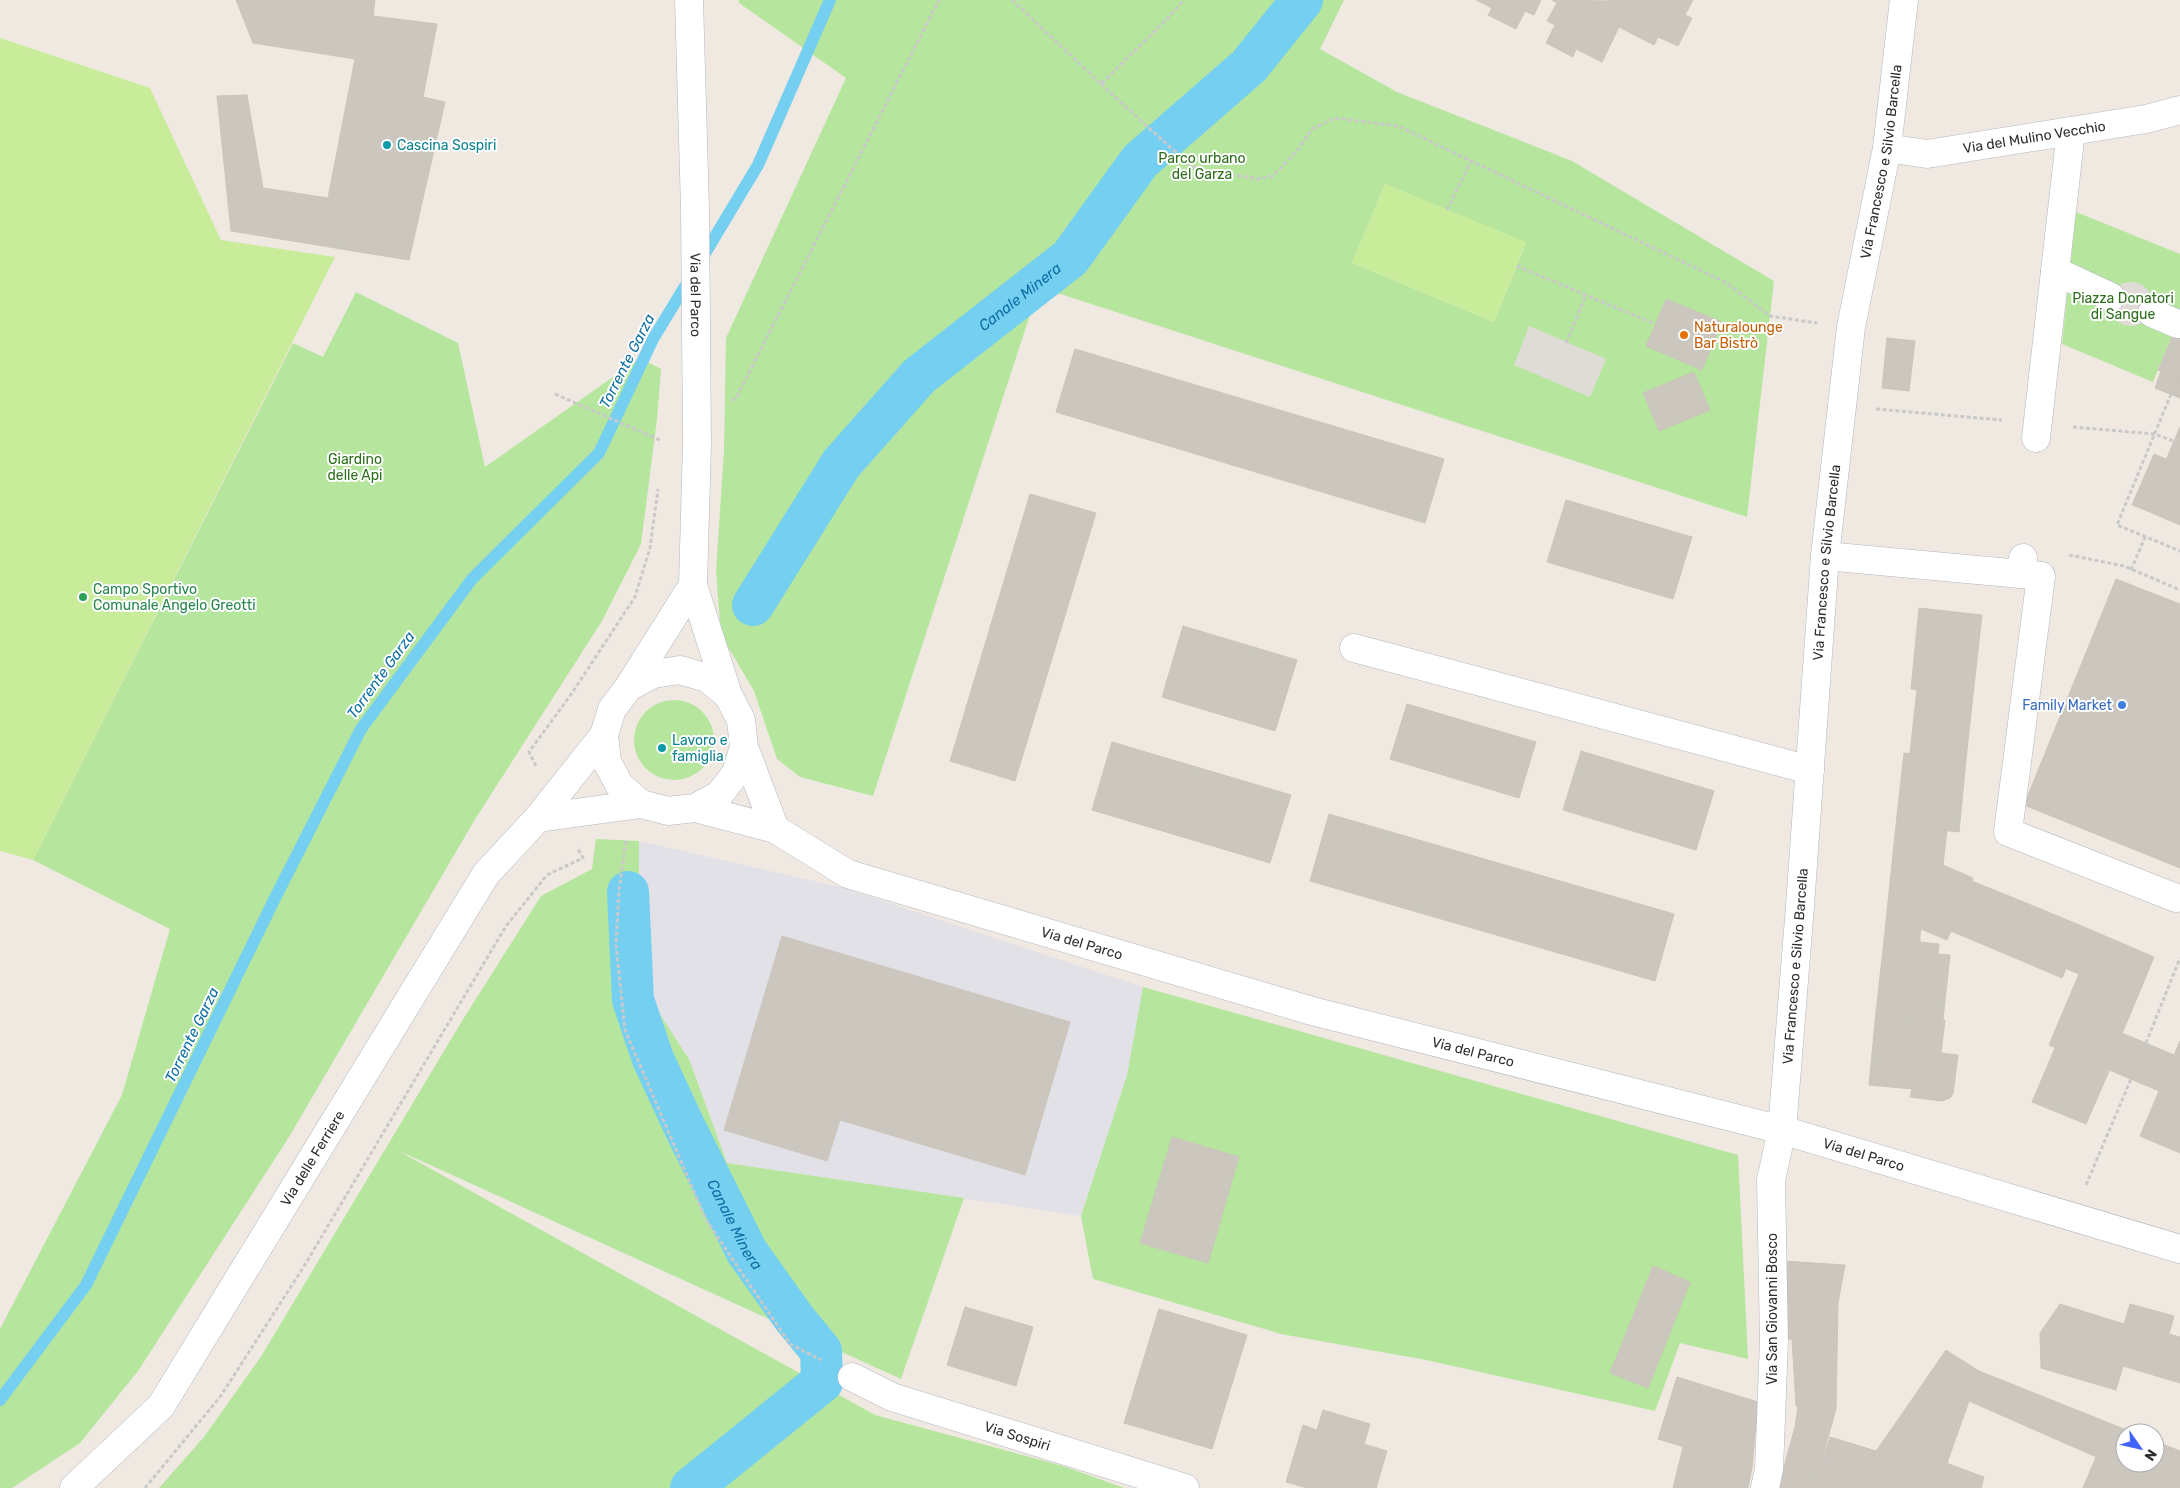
<svg xmlns="http://www.w3.org/2000/svg" width="2180" height="1488" viewBox="0 0 2180 1488" font-family="Rubik,sans-serif">
<style>
.industrial{fill:#e3e1e8}
.green{fill:#b6e59e;fill-rule:evenodd}
.pitch{fill:#c9ec9a}
.plaza{fill:#dfdcd8}
.lines{fill:none;stroke-linecap:round;stroke-linejoin:round}
.stream{stroke:#75cff0;stroke-width:12}
.canal{stroke:#75cff0;stroke-width:42}
.building{fill:#cbc7bf;stroke:#cbc5ba}
.minor-casing{stroke:#b4b7c1;stroke-width:29}
.path{stroke:#c9c9c9;stroke-width:3;stroke-dasharray:4 2.5;stroke-linecap:butt}
.minor{stroke:#fff;stroke-width:28}
.culture-dot{fill:#0f9aa8;stroke:#fff;stroke-width:2}
.food-dot{fill:#e8710a;stroke:#fff;stroke-width:2}
.leisure-dot{fill:#2e9e5b;stroke:#fff;stroke-width:2}
.shop-dot{fill:#3f7fe0;stroke:#fff;stroke-width:2}
.labels{text-anchor:middle;stroke-width:4;stroke-linejoin:round;paint-order:stroke}
.street-label{font-size:14px;fill:#2e2e2e;stroke:#fff}
.culture-label{font-size:14px;fill:#0d838f;stroke:#fff;text-anchor:start}
.park-label{font-size:14px;fill:#2c6e1b;stroke:#fff}
.food-label{font-size:14px;fill:#c56008;stroke:#fff;text-anchor:start}
.leisure-label{font-size:14px;fill:#27864d;stroke:#fff;text-anchor:start}
.shop-label{font-size:14px;fill:#366cbe;stroke:#fff;text-anchor:end}
.water-label{font-size:15px;font-style:italic;fill:#0d6fa3;stroke:#fff}
</style>
<rect width="100%" height="100%" fill="#efe9e1"/>
<!-- industrial -->
<polygon class="industrial" points="639,841 840,887 1143,987 1127,1075 1081,1216 727,1163 689,1059 639,982"/>
<!-- green -->
<g class="green">
<path d="M739,0H1344L1320,49L1397,92L1572,161L1774,281L1747,517L1039,287L873,796L800,777L777,759L754,691L721,635L716,571L724,451L726,338L846,78L739,3ZM1385,184L1526,243L1494,322L1352,263Z"/>
<polygon points="2076,212 2180,254 2180,316 2153,382 2062,344"/>
<polygon points="356,292 458,343 485,467 640,358 661,369 657,419 641,544 602,621 474,821 289,1137 138,1371 80,1443 12,1488 0,1488 0,1329 122,1095 170,929 33,860 293,343 323,357"/>
<circle cx="674" cy="740" r="40"/>
<polygon points="596,839 639,841 639,982 689,1059 727,1163 964,1198 901,1379 397,1150 875,1415 1063,1466 1124,1488 159,1488 204,1437 262,1355 462,1021 541,896 592,869"/>
<polygon points="1143,987 1738,1155 1748,1359 1680,1343 1655,1411 1426,1360 1281,1334 1093,1279 1081,1216 1127,1075"/>
</g>
<!-- pitch -->
<g class="pitch">
<polygon points="0,38 150,88 221,240 335,257 33,860 0,851"/>
<polygon points="1385,184 1526,242 1494,322 1352,263"/>
</g>
<!-- plaza -->
<g class="plaza">
<circle cx="2131" cy="304" r="22"/>
<polygon points="1529,326 1606,359 1590,397 1514,365"/>
</g>
<g class="lines">
<!-- stream -->
<g class="stream">
<polyline points="701,260 758,165 830,0"/>
<polyline points="0,1400 86,1285 275,898 361,729 472,579 599,453 653,339 690,278"/>
</g>
<!-- canal -->
<g class="canal">
<path id="s1" d="M753,605L841,464L919,376L1070,258L1140,161L1249,66L1302,0"/>
<path id="s2" d="M628,892L633,1000L653,1059L686,1130L747,1252L794,1318L821,1351L822,1382L691,1488"/>
</g>
</g>
<!-- building -->
<g class="building">
<polygon points="236,0 375,0 373,16 437,24 423,97 445,102 409,260 231,231 217,96 247,95 263,188 328,198 355,59 253,43"/>
<polygon points="1476,0 1541,0 1534,15 1525,11 1516,29 1488,15 1492,8"/>
<polygon points="1552,0 1609,1 1619,27 1602,62 1576,49 1573,57 1546,43 1555,25 1547,21 1557,3"/>
<polygon points="1609,0 1693,0 1685,15 1692,18 1678,46 1658,37 1654,45 1619,27"/>
<polygon points="1666,299 1722,322 1702,370 1646,346"/>
<polygon points="2180,319 2180,379 2158,370"/>
<polygon points="1887,338 1915,341 1909,391 1882,388"/>
<polygon points="1075,349 1444,459 1425,523 1056,412"/>
<polygon points="2161,371 2180,379 2180,398 2155,388"/>
<polygon points="1694,372 1710,410 1659,431 1643,393"/>
<polygon points="2180,427 2180,525 2145,510"/>
<polygon points="2154,454 2166,459 2145,510 2132,505"/>
<polygon points="1030,494 1096,513 1015,781 950,761"/>
<polygon points="1566,500 1692,537 1673,599 1547,562"/>
<polygon points="2116,579 2180,604 2180,868 2024,805"/>
<polygon points="1919,608 1982,615 1973,695 1911,689"/>
<polygon points="1183,626 1297,660 1275,731 1162,697"/>
<polygon points="1917,689 1973,695 1966,759 1910,753"/>
<polygon points="1407,704 1536,742 1519,798 1390,759"/>
<polygon points="1112,742 1291,795 1270,863 1092,810"/>
<polygon points="1581,751 1714,791 1696,850 1563,810"/>
<polygon points="1904,753 1966,759 1959,832 1896,825"/>
<polygon points="1329,814 1674,914 1655,981 1310,881"/>
<polygon points="1896,825 1947,830 1943,865 1973,878 1947,940 1921,929 1920,935 1885,931"/>
<polygon points="1972,881 2036,907 2015,958 1951,931"/>
<polygon points="2036,907 2084,927 2062,978 2015,958"/>
<polygon points="2084,927 2154,957 2137,998 2067,969"/>
<polygon points="1885,931 1920,935 1920,942 1939,944 1938,954 1950,955 1943,1019 1876,1012"/>
<polygon points="782,936 1070,1022 1025,1175 840,1120 827,1161 724,1130"/>
<polygon points="2079,974 2137,998 2107,1069 2049,1045"/>
<polygon points="1876,1012 1945,1020 1941,1053 1958,1055 1953,1094 1950,1098 1942,1101 1910,1097 1912,1089 1869,1085"/>
<polygon points="2122,1033 2174,1055 2159,1091 2107,1069"/>
<polygon points="2180,1041 2180,1100 2159,1091"/>
<polygon points="2055,1048 2109,1071 2086,1124 2032,1102"/>
<polygon points="2159,1091 2180,1100 2180,1153 2140,1136"/>
<polygon points="1172,1137 1239,1157 1208,1263 1140,1243"/>
<polygon points="1784,1261 1845,1265 1838,1303 1836,1409 1796,1406 1792,1339 1783,1339"/>
<polygon points="1653,1266 1690,1282 1648,1388 1610,1373"/>
<polygon points="2060,1304 2124,1324 2130,1304 2174,1316 2169,1334 2180,1337 2180,1383 2123,1366 2116,1390 2041,1368 2040,1333"/>
<polygon points="965,1307 1033,1327 1016,1386 947,1365"/>
<polygon points="1159,1309 1247,1335 1212,1449 1124,1423"/>
<polygon points="1946,1350 1979,1371 2134,1433 2125,1433 2125,1463 2155,1463 2155,1441 2180,1451 2180,1488 2167,1488 1969,1401 1947,1463 1884,1440"/>
<polygon points="1677,1377 1758,1402 1752,1468 1658,1439"/>
<polygon points="1798,1406 1836,1409 1814,1488 1778,1488 1795,1427"/>
<polygon points="1323,1410 1370,1424 1364,1444 1387,1451 1376,1488 1307,1488 1286,1482 1303,1425 1317,1430"/>
<polygon points="1830,1437 1876,1451 1864,1488 1814,1488"/>
<polygon points="1884,1440 1984,1477 1981,1488 1864,1488 1876,1451"/>
<polygon points="1683,1447 1752,1468 1748,1488 1673,1488"/>
<polygon points="2096,1457 2167,1488 2083,1488"/>
</g>
<g class="lines">
<defs>
<g id="minor">
<path id="s3" d="M689,0L695,208L697,443L693,585L728,695"/>
<path id="s4" d="M1887,148L1927,154L2146,119L2180,110"/>
<polyline points="2055,271 2111,297"/>
<polyline points="2152,313 2178,324"/>
<polyline points="2036,438 2071,131"/>
<polyline points="1825,556 2021,574 2023,558"/>
<polyline points="2021,574 2041,576 2008,832 2176,898"/>
<polyline points="1354,648 1810,770"/>
<polyline points="630,685 693,585"/>
<polyline points="744,747 775,829"/>
<path id="s5" d="M695,808L719,795L736,773L744,747L741,720L728,695L707,678L680,670L653,674L629,687L612,709L604,735L607,762L620,786L641,804L668,811L695,808L775,829L848,874L1312,1011L1782,1130L2180,1249"/>
<polyline points="538,818 641,804"/>
<path id="s6" d="M852,1377L892,1397L1185,1488"/>
<path id="s7" d="M74,1488L161,1406L486,874L538,818L604,735"/>
<path id="s8" d="M1765,1488L1769,1469L1774,1341L1771,1180L1782,1130L1800,906L1825,556L1851,327L1887,148L1904,0"/>
</g>
</defs>
<!-- minor casing -->
<use href="#minor" class="minor-casing"/>
<!-- path -->
<g class="path">
<polyline points="1012,0 1101,84 1168,18 1184,0"/>
<polyline points="1101,84 1182,158 1197,169 1258,179 1273,176 1297,151 1312,129 1335,118 1398,126 1725,282 1770,316 1817,323"/>
<polyline points="1447,210 1471,161"/>
<polyline points="1517,266 1655,324"/>
<polyline points="1566,343 1586,295"/>
<polyline points="555,394 662,441"/>
<polyline points="2171,394 2117,525 2180,551"/>
<polyline points="732,401 737,396 939,0"/>
<polyline points="1876,409 2002,420"/>
<polyline points="2073,427 2155,434 2173,441"/>
<polyline points="2069,555 2124,566 2180,590"/>
<polyline points="2131,570 2145,537"/>
<polyline points="536,766 529,752 572,693 635,597 650,548 658,489"/>
<polyline points="626,841 619,890 616,945 625,1030 706,1220 790,1344 821,1360"/>
<polyline points="2146,1043 2180,958"/>
<polyline points="2086,1185 2131,1079"/>
<polyline points="145,1488 220,1397 303,1268 506,926 547,875 583,858 577,847"/>
</g>
<!-- minor -->
<use href="#minor" class="minor"/>
</g>
<!-- markers -->
<g class="culture-dot">
<circle cx="387" cy="145" r="5"/>
<circle cx="662" cy="748" r="5"/>
</g>
<circle class="food-dot" cx="1684" cy="335" r="5"/>
<circle class="leisure-dot" cx="83" cy="597" r="5"/>
<circle class="shop-dot" cx="2122" cy="705" r="5"/>
<g class="labels">
<!-- street labels -->
<g class="street-label">
<text dy="5" stroke="none"><textPath href="#s4" startOffset="149">Via del Mulino Vecchio</textPath></text>
<text dy="5" stroke="none"><textPath href="#s8" startOffset="1334">Via Francesco e Silvio Barcella</textPath></text>
<text dy="5" stroke="none"><textPath href="#s3" startOffset="295">Via del Parco</textPath></text>
<text dy="5" stroke="none"><textPath href="#s8" startOffset="929">Via Francesco e Silvio Barcella</textPath></text>
<text dy="5" stroke="none"><textPath href="#s5" startOffset="852">Via del Parco</textPath></text>
<text dy="5" stroke="none"><textPath href="#s8" startOffset="524">Via Francesco e Silvio Barcella</textPath></text>
<text dy="5" stroke="none"><textPath href="#s5" startOffset="1258">Via del Parco</textPath></text>
<text dy="5" stroke="none"><textPath href="#s5" startOffset="1662">Via del Parco</textPath></text>
<text dy="5" stroke="none"><textPath href="#s7" startOffset="410">Via delle Ferriere</textPath></text>
<text transform="translate(1772 1309) rotate(-90)" y="5">Via San Giovanni Bosco</text>
<text dy="5" stroke="none"><textPath href="#s6" startOffset="176">Via Sospiri</textPath></text>
</g>
<!-- culture labels -->
<g class="culture-label">
<text x="397" y="150">Cascina Sospiri</text>
<text x="672" y="745">Lavoro e<tspan x="672" dy="16">famiglia</tspan></text>
</g>
<!-- park labels -->
<g class="park-label">
<text x="1202" y="163">Parco urbano<tspan x="1202" dy="16">del Garza</tspan></text>
<text x="2123" y="303">Piazza Donatori<tspan x="2123" dy="16">di Sangue</tspan></text>
<text x="355" y="464">Giardino<tspan x="355" dy="16">delle Api</tspan></text>
</g>
<!-- food labels -->
<g class="food-label">
<text x="1694" y="332">Naturalounge<tspan x="1694" dy="16">Bar Bistrò</tspan></text>
</g>
<!-- leisure labels -->
<g class="leisure-label">
<text x="93" y="594">Campo Sportivo<tspan x="93" dy="16">Comunale Angelo Greotti</tspan></text>
</g>
<!-- shop labels -->
<g class="shop-label">
<text x="2112" y="710">Family Market</text>
</g>
<!-- water labels -->
<g class="water-label">
<text dy="5" stroke="none"><textPath href="#s1" startOffset="412">Canale Minera</textPath></text>
<text transform="translate(627 361) rotate(-63)" y="5">Torrente Garza</text>
<text transform="translate(381 675) rotate(-54)" y="5">Torrente Garza</text>
<text transform="translate(192 1035) rotate(-64)" y="5">Torrente Garza</text>
<text dy="5" stroke="none"><textPath href="#s2" startOffset="355">Canale Minera</textPath></text>
</g>
</g>
<!-- north arrow -->
<g transform="translate(2140 1448) rotate(124)"><circle r="24" fill="#ffffff" stroke="#ababab"/>
<path d="M0-4L9 19L0 12L-9 19Z" fill="#4264fb"/>
<text y="-8" font-size="14" font-weight="bold" text-anchor="middle" fill="#2e2e2e">N</text>
</g>
</svg>
